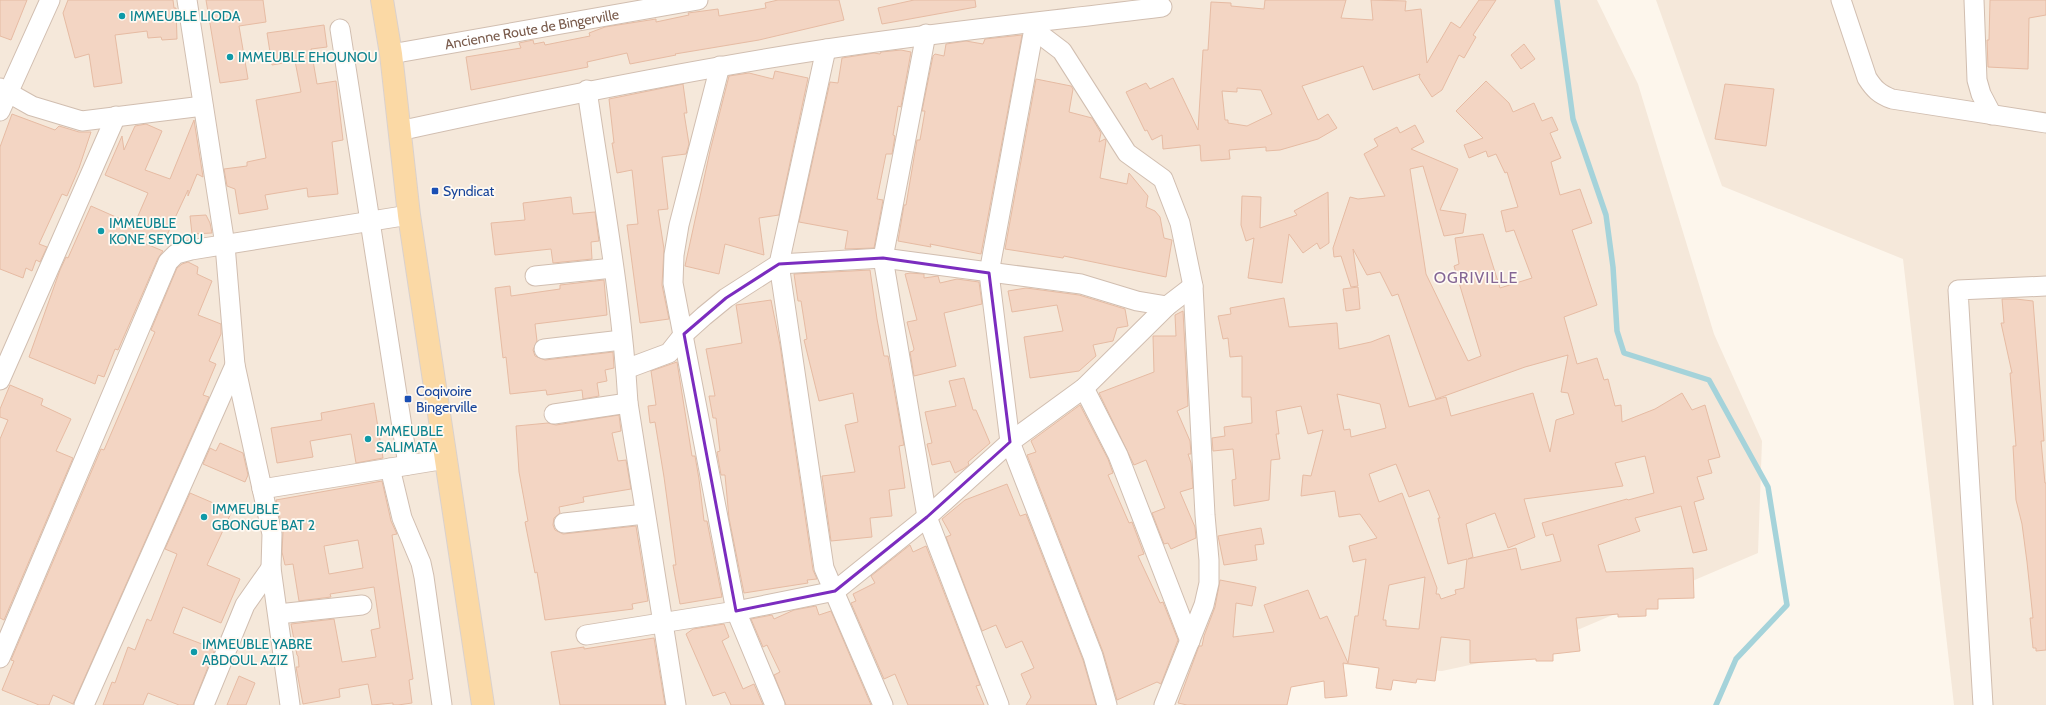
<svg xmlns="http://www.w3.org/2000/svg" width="2046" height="705" viewBox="0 0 2046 705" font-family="Cabin,sans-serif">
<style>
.residential{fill:#f5e8da}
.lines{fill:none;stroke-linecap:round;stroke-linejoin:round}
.stream{stroke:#a5d3da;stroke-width:5.5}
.building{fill:#f3d5c3;stroke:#e6bba3;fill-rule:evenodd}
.minor-casing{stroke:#d1beb0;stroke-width:21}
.major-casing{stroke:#dad1cd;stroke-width:24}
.minor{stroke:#fff;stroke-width:19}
.major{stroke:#fbd9a5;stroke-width:22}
.marked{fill:none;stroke:#7b2cbf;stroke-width:3;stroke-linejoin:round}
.culture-dot{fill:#0f9aa8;stroke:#fffaf3;stroke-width:1.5}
.transit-dot{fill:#1a4fb4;stroke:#fffaf3;stroke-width:1.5}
.labels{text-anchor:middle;stroke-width:3.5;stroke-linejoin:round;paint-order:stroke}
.culture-label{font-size:14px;fill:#0d838f;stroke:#fffaf3;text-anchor:start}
.street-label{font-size:14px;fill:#7a5c4d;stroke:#fffaf3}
.transit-label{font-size:14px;fill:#164399;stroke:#fffaf3;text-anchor:start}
.quarter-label{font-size:16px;letter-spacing:1px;fill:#846695;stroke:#fffaf3}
</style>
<rect width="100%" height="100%" fill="#fdf6ec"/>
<!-- residential -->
<g class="residential">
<polygon points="0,0 1597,0 1638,84 1714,334 1762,441 1758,553 1521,654 1442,671 1213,656 1189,705 0,705"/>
<polygon points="1656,0 2046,0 2046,705 1954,705 1903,259 1722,186"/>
</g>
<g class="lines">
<!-- stream -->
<polyline class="stream" points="1557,0 1573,119 1606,215 1613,267 1617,331 1624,353 1709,380 1768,487 1787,605 1736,659 1716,705"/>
</g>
<!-- building -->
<g class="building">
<polygon points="0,0 27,0 11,40 0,36"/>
<polygon points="68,0 173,0 174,8 176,8 177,39 162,40 161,37 148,38 147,31 115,35 122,83 94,87 89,54 75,58 63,13"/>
<polygon points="206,0 263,0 266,22 239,26 248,79 220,83"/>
<polygon points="778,0 839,0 844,20 759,40 675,54 676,55 630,64 627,53 587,62 588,67 471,90 466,57 521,48 519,43 533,40 534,44 544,42 545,45 590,36 589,33 605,27 656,19 656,22 689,15 688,13 718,9 719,16 766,8 765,3"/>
<polygon points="914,0 975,0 976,7 882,24 878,8"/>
<path d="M1265,0H1346L1341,18L1373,20L1371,0L1406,1L1405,11L1421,9L1427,63L1451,22L1460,28L1479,0H1496L1473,35L1476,37L1464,58L1459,55L1442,90L1432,97L1419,77L1420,74L1373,90L1363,66L1302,86L1318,120L1328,114L1337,128L1318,139L1280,150L1266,151V147L1229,150L1230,159L1201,161L1200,145L1163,149L1162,135L1152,140L1147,130L1145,131L1126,92L1146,83L1150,89L1173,78L1198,130L1203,50H1208L1211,2L1231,3V6L1264,9ZM1237,88L1261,90L1272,114L1247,126L1228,123V120H1225L1222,91L1237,92Z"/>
<polygon points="1990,0 2046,0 2046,15 2029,18 2028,69 1988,67 1987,40 1989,40"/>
<polygon points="324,25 327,47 311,49 317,84 336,81 343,140 332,142 338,194 308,197 307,188 265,195 268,209 239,214 235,189 227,186 224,169 247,166 247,162 266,158 256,100 301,92 295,61 272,65 267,33"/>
<polygon points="1022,35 981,254 930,244 931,247 898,241 904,205 906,205 917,140 920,140 925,111 922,111 933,56 935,54 944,56 946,44 966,41 983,44 985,39"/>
<polygon points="1524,44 1535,59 1521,69 1511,55"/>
<polygon points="901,50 911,52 901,107 898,106 893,135 895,136 892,154 886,154 877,199 883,200 874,248 845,249 848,231 799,222 830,82 838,83 842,58 874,53 880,54 881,52"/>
<polygon points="775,71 808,78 779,215 759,218 764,255 725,244 719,274 685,266 710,151 729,76 749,73 773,79"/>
<polygon points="1036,79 1071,86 1073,89 1069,112 1092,118 1101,133 1099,142 1105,139 1106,141 1100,178 1127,184 1129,173 1148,196 1146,207 1155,211 1160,217 1164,238 1172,240 1166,277 1064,256 1063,258 1005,249"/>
<path d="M1486,81L1509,103L1513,112L1534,103L1542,121L1552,117L1558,130L1550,133L1561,158L1551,162L1560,195L1580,189L1592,223L1572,230L1597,305L1564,317L1577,364L1597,358L1604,380L1608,379L1615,406L1621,405L1622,422L1655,409L1682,393L1692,410L1705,405L1720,457L1708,460L1712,473L1697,477L1704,499L1694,502L1707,550L1693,553L1681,506L1635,518L1640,531L1598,545L1606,572L1693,568L1694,598L1658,599V609H1646V616L1618,617V614L1576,618L1580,651L1553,654V661H1536V659L1470,663V640L1441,637L1435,681L1417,679L1416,683L1393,680L1391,690L1376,688L1379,668L1343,663L1347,696L1325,698L1324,681L1291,687L1287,705H1187L1178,703L1199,646H1202L1204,636L1215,607L1220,580L1256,587L1252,606L1236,603L1233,637L1274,632L1264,605L1308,590L1320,619L1327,616L1348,663L1355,616H1358L1366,559L1353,562L1349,546L1377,538L1360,514L1339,517L1335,491L1301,496L1303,475L1311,476L1323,430L1308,434L1301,406L1276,411L1279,434H1276L1280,459L1271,460L1269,500L1234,506L1232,480L1236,479L1233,449L1213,451L1212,438L1225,436L1224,427L1252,423L1251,397H1242V356L1230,357L1228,338L1223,339L1218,316L1231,314L1230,308L1284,298L1289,327L1337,323L1339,349L1371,342L1389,335L1409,407L1446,397L1451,416L1533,393L1550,452L1556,420L1574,414L1568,393L1561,392L1568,355L1525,367L1436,399L1398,294L1392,296L1380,272L1367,275L1353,249L1358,286L1351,287L1341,256L1334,257L1333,248L1350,197L1358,199L1385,196L1364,154L1378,146L1374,139L1397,127L1400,133L1415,125L1424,142L1411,149L1458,169L1440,210L1466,214L1463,233L1444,236L1423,166L1410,169L1426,274L1468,361L1481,356L1454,266L1459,264L1455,238L1483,234L1500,288L1532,278L1514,230L1506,232L1501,211L1518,207L1507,172L1505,173L1496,154L1488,157L1486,151L1469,158L1464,145L1483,138L1456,111ZM1337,394L1380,404L1386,428L1351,437L1350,429L1344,430ZM1645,456L1654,493L1628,500L1627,499L1542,523L1546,536L1553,534L1561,561L1521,570L1516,548L1468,559L1473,557L1466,524L1495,513L1508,548L1535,537L1524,499L1623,486L1615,463ZM1396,464L1409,497L1429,490L1440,518H1438L1448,564L1467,559L1464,588L1455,590L1456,594L1441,599L1439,594H1436L1437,588L1402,493L1379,502L1369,474ZM1425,577L1419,629L1386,626V620H1383L1389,585Z"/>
<polygon points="683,84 687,113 684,113 689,144 686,154 662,157 668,209 658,210 664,249 662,285 669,319 640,323 627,225 638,224 632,170 617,173 612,143 614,143 609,99"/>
<polygon points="1725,84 1774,89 1766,146 1715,139"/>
<polygon points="12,114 55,130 59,126 79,132 91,132 79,168 67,196 62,194 39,244 47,247 40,262 36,260 32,271 26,268 23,278 0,269 0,147"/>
<polygon points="194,120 203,177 197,174 188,196 188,190 167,235 132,238 163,251 158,258 118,350 115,349 104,377 98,375 95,384 29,357 60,270 66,257 68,258 91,206 134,225 148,193 105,175 122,136 124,150 135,126 146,124 162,131 145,170 170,179"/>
<polygon points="1328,192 1329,243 1320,249 1317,243 1303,253 1289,234 1282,283 1248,278 1254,238 1246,241 1241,225 1242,196 1261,197 1260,228 1297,215 1294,211"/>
<polygon points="571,197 573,214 595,212 599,241 591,242 592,259 553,263 551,249 495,255 491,223 525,220 523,203"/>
<polygon points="206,215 210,223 212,233 192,234 190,216"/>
<polygon points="188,262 198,267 197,274 212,281 198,315 221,324 221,334 209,361 216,364 203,395 209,397 73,704 53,695 49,705 39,705 2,690 14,661 11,660 101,449 104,450 155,332 151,330 177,268 182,264"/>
<polygon points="870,270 877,319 884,356 888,356 904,445 899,446 905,488 889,490 892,516 870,518 872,537 831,541 822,476 855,472 845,425 858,422 853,393 819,401 804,340 807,339 801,301 798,301 794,274"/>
<polygon points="910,273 924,274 924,278 938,276 940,283 957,279 979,282 982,304 944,313 956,366 914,376 910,352 913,351 914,349 907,322 917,320 905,274"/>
<polygon points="604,280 607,315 535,324 537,341 533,350 535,356 545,360 613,352 614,368 605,370 607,381 597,383 599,396 583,399 582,390 547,395 546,390 510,394 506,357 503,358 495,288 510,286 511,296 560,289 560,285"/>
<polygon points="1358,287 1360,309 1346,311 1343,289"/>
<polygon points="1026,288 1079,295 1125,309 1128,326 1117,328 1113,341 1093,345 1096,356 1079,371 1030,378 1024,337 1063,331 1057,305 1012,312 1008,291"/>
<polygon points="2002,299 2016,299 2033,301 2044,441 2041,441 2045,483 2046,483 2046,650 2036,651 2036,648 2033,648 2030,618 2033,618 2027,562 2022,524 2016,500 2013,446 2016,446 2010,373 2012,373 2001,323 2004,323"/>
<polygon points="771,300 780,345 813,570 817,579 807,580 808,583 744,593 729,518 725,475 721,475 717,452 720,451 716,418 713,418 709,396 715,396 706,349 742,343 736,305"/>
<polygon points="1183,311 1188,406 1177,411 1190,441 1191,454 1188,454 1191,463 1193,488 1180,492 1195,527 1196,538 1171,549 1168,543 1164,544 1152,513 1165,508 1146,460 1134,465 1099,393 1154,372 1153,336 1176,336 1175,315"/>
<polygon points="677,362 692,456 695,456 699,479 704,521 707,521 722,597 680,604 673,565 676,565 664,477 655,422 650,423 648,406 656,405 651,371"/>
<polygon points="964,378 973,410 976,410 990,443 968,462 969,465 963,469 955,473 950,461 932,465 927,444 932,443 925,412 956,406 949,381"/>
<polygon points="10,385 43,399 41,405 71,419 56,451 73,458 4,620 0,618 0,439 8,420 0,417 0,409"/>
<polygon points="374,403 383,458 356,463 351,434 310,441 313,457 277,463 271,428 322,420 321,413"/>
<polygon points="1080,405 1108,459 1113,473 1108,475 1129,523 1132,522 1144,554 1138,556 1160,603 1163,602 1178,640 1161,684 1157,682 1117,700 1103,652 1027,455 1036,452 1031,441"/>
<polygon points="619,415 621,431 612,433 618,461 626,460 631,489 583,497 584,502 559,507 560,513 554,518 553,525 555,530 563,534 636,526 648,601 632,604 633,609 545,620 537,572 535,573 525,522 528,521 519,472 516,426 548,423 556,425"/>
<polygon points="220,443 243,453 248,475 245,482 203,464 210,448 216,451"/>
<path d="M382,481L391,521L397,534L392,535L413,679L409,680L412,703L398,705H393V703L372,705L368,684L339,689L340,697L303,704L296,667H299L298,656L297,655L291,624L334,619L342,662L376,657L371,630L380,628L374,587L330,594L331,597L299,601L293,564L285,565L282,552L283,532L276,500ZM358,540L363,568L329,574L324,546Z"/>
<polygon points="1007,484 1020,516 1026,514 1083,660 1096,705 1026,705 1031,697 1021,674 1034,668 1022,641 1006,648 996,625 982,631 946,537 951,535 942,519 965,500"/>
<polygon points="190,493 232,511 207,565 240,579 221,623 183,607 173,633 215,649 193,705 179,705 148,693 143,705 103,705 112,682 115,683 128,647 135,650 147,619 151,621 177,554 165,549"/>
<polygon points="1261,528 1264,544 1255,545 1257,560 1224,565 1218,536"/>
<polygon points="910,545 913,552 926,546 980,685 976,686 984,705 908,705 895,674 884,679 851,603 856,601 853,594 875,583 871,576"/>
<polygon points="816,606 819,615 831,611 871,705 786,705 774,675 780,672 767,645 763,647 751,619 772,615 774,619 794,610"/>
<polygon points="724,624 729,637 722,641 743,689 754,684 763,705 731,705 725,692 713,696 686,634 693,629"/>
<polygon points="654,638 665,705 560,705 551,652 584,647 584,649"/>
<polygon points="239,676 255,683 246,705 227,705"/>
</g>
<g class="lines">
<defs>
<g id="minor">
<polyline points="187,0 225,245 235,365 272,534 271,568 290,705"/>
<path d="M1841,0L1867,78C1874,89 1879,94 1892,99L2046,123"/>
<polyline points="1974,0 1977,80 1981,94 1992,115"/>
<polyline points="1035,23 989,273 1010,442 1093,656 1107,705"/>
<polyline points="340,29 408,465"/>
<polyline points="1033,29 1062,51 1127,153 1163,179 1180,223 1193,286 1205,515 1209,560 1209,583 1204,605 1164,705"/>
<polyline points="926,34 883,258 927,517 999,705"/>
<polyline points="826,49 779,264 824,568 883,705"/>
<path id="s1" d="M391,54L698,0"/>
<polyline points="720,66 679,225 674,255 673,283 736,611 775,705"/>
<polyline points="0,88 32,106 82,121 203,106"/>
<path d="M587,90C602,194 622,298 628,403L676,705"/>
<polyline points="0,111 50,0"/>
<path d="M399,131C541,100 683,71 827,49C938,32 1050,21 1162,7"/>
<polyline points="535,276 613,268"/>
<polyline points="544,349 622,340"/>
<polyline points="626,369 669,353 684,334 704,316 726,298 779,264 883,258 1081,284 1137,301 1167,306"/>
<polyline points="0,380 116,116"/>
<polyline points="1084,388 1118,455 1190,641"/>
<polyline points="554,414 628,403"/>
<polyline points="390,468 402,518 421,563 424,577 442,705"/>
<polyline points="262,489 446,459"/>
<polyline points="564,523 645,514"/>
<polyline points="278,614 362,605"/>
<polyline points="586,635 736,611 835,591 927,517 1010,442 1084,388 1167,306 1193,286"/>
<polyline points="0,658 168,262 176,254 191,250 409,215"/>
<polyline points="84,705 235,365"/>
<polyline points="204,705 245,605 271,568"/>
<polyline points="1983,705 1958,290 2046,286"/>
</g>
<polyline id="major" points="382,0 391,54 409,215 483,705"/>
</defs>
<!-- minor casing -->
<use href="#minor" class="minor-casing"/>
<!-- major casing -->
<use href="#major" class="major-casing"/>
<!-- minor -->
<use href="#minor" class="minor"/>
<!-- major -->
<use href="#major" class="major"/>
</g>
<!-- marked area -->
<path class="marked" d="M883,258L989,273L1010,442L927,517L835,591L736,611L684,334L726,298L779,264Z"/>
<!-- markers -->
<g class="culture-dot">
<circle cx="122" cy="16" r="4"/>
<circle cx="230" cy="57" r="4"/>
<circle cx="101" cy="231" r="4"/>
<circle cx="368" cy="439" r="4"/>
<circle cx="204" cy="517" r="4"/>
<circle cx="194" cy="652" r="4"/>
</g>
<g class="transit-dot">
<rect x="431" y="187" width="8" height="8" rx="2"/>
<rect x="404" y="395" width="8" height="8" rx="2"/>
</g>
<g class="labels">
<!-- culture labels -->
<g class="culture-label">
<text x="130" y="21">IMMEUBLE LIODA</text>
<text x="238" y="62">IMMEUBLE EHOUNOU</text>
<text x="109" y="228">IMMEUBLE<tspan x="109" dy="16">KONE SEYDOU</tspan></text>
<text x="376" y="436">IMMEUBLE<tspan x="376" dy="16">SALIMATA</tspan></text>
<text x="212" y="514">IMMEUBLE<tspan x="212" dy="16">GBONGUE BAT 2</tspan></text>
<text x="202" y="649">IMMEUBLE YABRE<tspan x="202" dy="16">ABDOUL AZIZ</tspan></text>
</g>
<!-- street labels -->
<g class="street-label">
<text dy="5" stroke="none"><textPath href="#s1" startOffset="143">Ancienne Route de Bingerville</textPath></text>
</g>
<!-- transit labels -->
<g class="transit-label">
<text x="443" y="196">Syndicat</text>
<text x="416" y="396">Coqivoire<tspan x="416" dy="16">Bingerville</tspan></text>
</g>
<!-- quarter labels -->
<g class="quarter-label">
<text x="1476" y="283">OGRIVILLE</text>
</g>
</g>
</svg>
